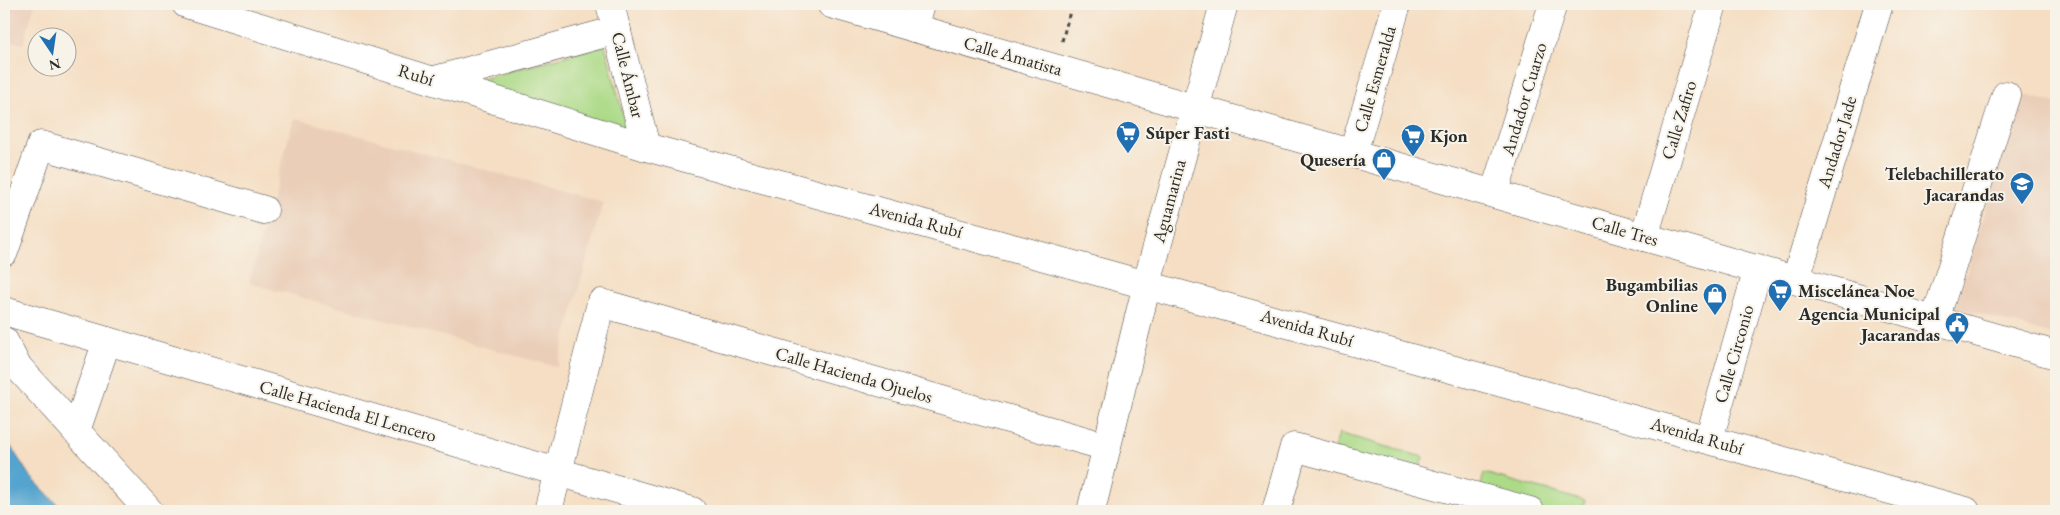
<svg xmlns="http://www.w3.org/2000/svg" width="2060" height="515" viewBox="0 0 2060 515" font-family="'EB Garamond',serif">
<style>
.built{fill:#eaceb8}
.green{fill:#acda87;stroke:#6c8259}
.water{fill:#55a4cf;stroke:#40687d}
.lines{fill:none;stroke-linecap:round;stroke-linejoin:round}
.minor-casing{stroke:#494642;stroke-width:29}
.path{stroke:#494642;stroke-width:3;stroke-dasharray:4 4;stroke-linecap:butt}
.minor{stroke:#fff;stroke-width:28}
.labels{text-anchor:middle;stroke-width:4;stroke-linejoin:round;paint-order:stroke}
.street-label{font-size:18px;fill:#2b2b2b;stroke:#f7f3e8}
.poi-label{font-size:18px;font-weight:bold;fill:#2b2b2b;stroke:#f7f3e8;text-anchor:end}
</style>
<rect width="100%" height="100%" fill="#f7f3e8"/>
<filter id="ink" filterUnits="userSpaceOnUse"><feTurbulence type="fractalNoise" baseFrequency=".02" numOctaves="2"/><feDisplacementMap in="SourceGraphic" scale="10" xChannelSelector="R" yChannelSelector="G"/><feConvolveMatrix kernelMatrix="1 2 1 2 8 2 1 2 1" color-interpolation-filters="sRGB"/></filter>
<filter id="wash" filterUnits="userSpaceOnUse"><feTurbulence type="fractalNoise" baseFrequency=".0096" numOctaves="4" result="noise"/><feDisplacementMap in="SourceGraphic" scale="20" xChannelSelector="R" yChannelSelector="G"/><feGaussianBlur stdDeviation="1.12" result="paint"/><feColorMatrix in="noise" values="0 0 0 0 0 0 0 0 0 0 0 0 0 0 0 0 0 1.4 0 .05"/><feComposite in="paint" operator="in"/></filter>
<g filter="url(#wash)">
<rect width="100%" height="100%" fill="#f5dec3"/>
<!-- built -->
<g class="built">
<polygon points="4,4 35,4 23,44 4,39"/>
<polygon points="2021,94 2056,103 2056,336 1956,307"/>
<polygon points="294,118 603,202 557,367 249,283"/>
</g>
<!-- green -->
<g class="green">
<polygon points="605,45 627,131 475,81"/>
<polygon points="1339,433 1423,457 1414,489 1332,458"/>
<polygon points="1484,473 1585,501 1583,511 1497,511 1476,506"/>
</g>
<!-- water -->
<polygon class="water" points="4,436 29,475 64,511 4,511"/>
</g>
<g filter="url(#ink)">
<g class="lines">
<defs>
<g id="minor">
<polyline points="186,4 646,147 1966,511"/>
<polyline points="610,4 646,147"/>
<polyline points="831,4 2056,355"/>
<polyline points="914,28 921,4"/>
<polyline points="435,80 617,30"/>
<polyline points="1353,153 1397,4"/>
<polyline points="1494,194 1553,4"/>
<polyline points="1644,237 1713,4"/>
<polyline points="4,252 41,145 264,210"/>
<polyline points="1796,279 1879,4"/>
<polyline points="4,311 692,511"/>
<polyline points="1935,320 2006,95"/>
<polyline points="4,341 17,366 149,511"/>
<polyline points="76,431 107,341"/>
<polyline points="1709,439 1758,269"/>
<polyline points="548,511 601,303 1107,447"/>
<polyline points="1091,511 1150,272 1224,4"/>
<polyline points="1276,511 1294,447 1530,511"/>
</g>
</defs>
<!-- minor casing -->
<use href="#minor" class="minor-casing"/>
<!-- path -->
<g class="path">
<polyline points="1840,4 1849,6"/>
<polyline points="1062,41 1072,4"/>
</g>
<!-- minor -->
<use href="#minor" class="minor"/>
</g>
</g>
<!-- icons -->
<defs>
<symbol id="supermarket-pin" viewBox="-11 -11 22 30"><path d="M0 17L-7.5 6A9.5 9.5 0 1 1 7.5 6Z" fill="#1f6fb2" stroke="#f7f3e8"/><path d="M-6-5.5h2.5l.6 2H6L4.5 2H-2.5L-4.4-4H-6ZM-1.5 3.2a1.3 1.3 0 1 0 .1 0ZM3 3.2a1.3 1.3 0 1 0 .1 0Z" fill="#fff"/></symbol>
<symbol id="shop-pin" viewBox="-11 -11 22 30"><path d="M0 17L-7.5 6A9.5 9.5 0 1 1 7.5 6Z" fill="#1f6fb2" stroke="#f7f3e8"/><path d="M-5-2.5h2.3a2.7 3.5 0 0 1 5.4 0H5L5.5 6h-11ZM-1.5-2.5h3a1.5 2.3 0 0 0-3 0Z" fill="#fff"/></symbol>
<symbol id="school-pin" viewBox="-11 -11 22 30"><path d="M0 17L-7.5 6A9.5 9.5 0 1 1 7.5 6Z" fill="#1f6fb2" stroke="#f7f3e8"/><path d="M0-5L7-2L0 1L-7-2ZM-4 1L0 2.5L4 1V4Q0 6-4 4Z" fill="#fff"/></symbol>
<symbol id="civic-pin" viewBox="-11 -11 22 30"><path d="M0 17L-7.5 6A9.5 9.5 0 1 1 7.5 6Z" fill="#1f6fb2" stroke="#f7f3e8"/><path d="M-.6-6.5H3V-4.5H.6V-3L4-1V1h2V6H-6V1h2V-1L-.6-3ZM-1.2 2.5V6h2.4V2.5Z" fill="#fff"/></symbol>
</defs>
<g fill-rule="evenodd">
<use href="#supermarket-pin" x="1114" y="119" width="28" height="38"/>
<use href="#supermarket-pin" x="1399" y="122" width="28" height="38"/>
<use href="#shop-pin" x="1370" y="146" width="28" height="38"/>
<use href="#school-pin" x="2008" y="170" width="28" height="38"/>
<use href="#supermarket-pin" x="1766" y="277" width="28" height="38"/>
<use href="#shop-pin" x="1701" y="281" width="28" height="38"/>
<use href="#civic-pin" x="1943" y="310" width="28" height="38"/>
</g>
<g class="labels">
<!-- street labels -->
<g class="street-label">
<text transform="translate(1013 56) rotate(16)" y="6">Calle Amatista</text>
<text transform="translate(416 75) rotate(17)" y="6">Rubí</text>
<text transform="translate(628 75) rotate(76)" y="6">Calle Ámbar</text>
<text transform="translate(1375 79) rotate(-74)" y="6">Calle Esmeralda</text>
<text transform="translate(1524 99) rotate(-73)" y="6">Andador Cuarzo</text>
<text transform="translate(1679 120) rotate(-73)" y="6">Calle Zafiro</text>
<text transform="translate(1837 142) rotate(-73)" y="6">Andador Jade</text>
<text transform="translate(1169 201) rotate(-75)" y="6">Aguamarina</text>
<text transform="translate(916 220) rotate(15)" y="6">Avenida Rubí</text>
<text transform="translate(1625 231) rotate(16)" y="6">Calle Tres</text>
<text transform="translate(1307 328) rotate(16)" y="6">Avenida Rubí</text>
<text transform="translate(1734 354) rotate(-74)" y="6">Calle Circonio</text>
<text transform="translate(854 375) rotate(16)" y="6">Calle Hacienda Ojuelos</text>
<text transform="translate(348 411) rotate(16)" y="6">Calle Hacienda El Lencero</text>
<text transform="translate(1697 436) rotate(16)" y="6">Avenida Rubí</text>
</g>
<!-- poi labels -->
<g class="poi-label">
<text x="1146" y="139" text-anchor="start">Súper Fasti</text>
<text x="1430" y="142" text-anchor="start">Kjon</text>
<text x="1366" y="166">Quesería</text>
<text x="2004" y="180">Telebachillerato<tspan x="2004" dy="21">Jacarandas</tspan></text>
<text x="1698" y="291">Bugambilias<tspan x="1698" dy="21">Online</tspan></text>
<text x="1798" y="297" text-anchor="start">Miscelánea Noe</text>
<text x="1940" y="320">Agencia Municipal<tspan x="1940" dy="21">Jacarandas</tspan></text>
</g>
</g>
<!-- margin -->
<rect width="2060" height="515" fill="none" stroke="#f7f3e8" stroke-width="20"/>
<!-- north arrow -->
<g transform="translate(52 52) rotate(167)"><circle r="24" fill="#f7f3e8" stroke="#a5a39c"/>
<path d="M0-4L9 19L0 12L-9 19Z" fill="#1f6fb2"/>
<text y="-8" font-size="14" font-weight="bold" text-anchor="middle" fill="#2b2b2b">N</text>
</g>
</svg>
